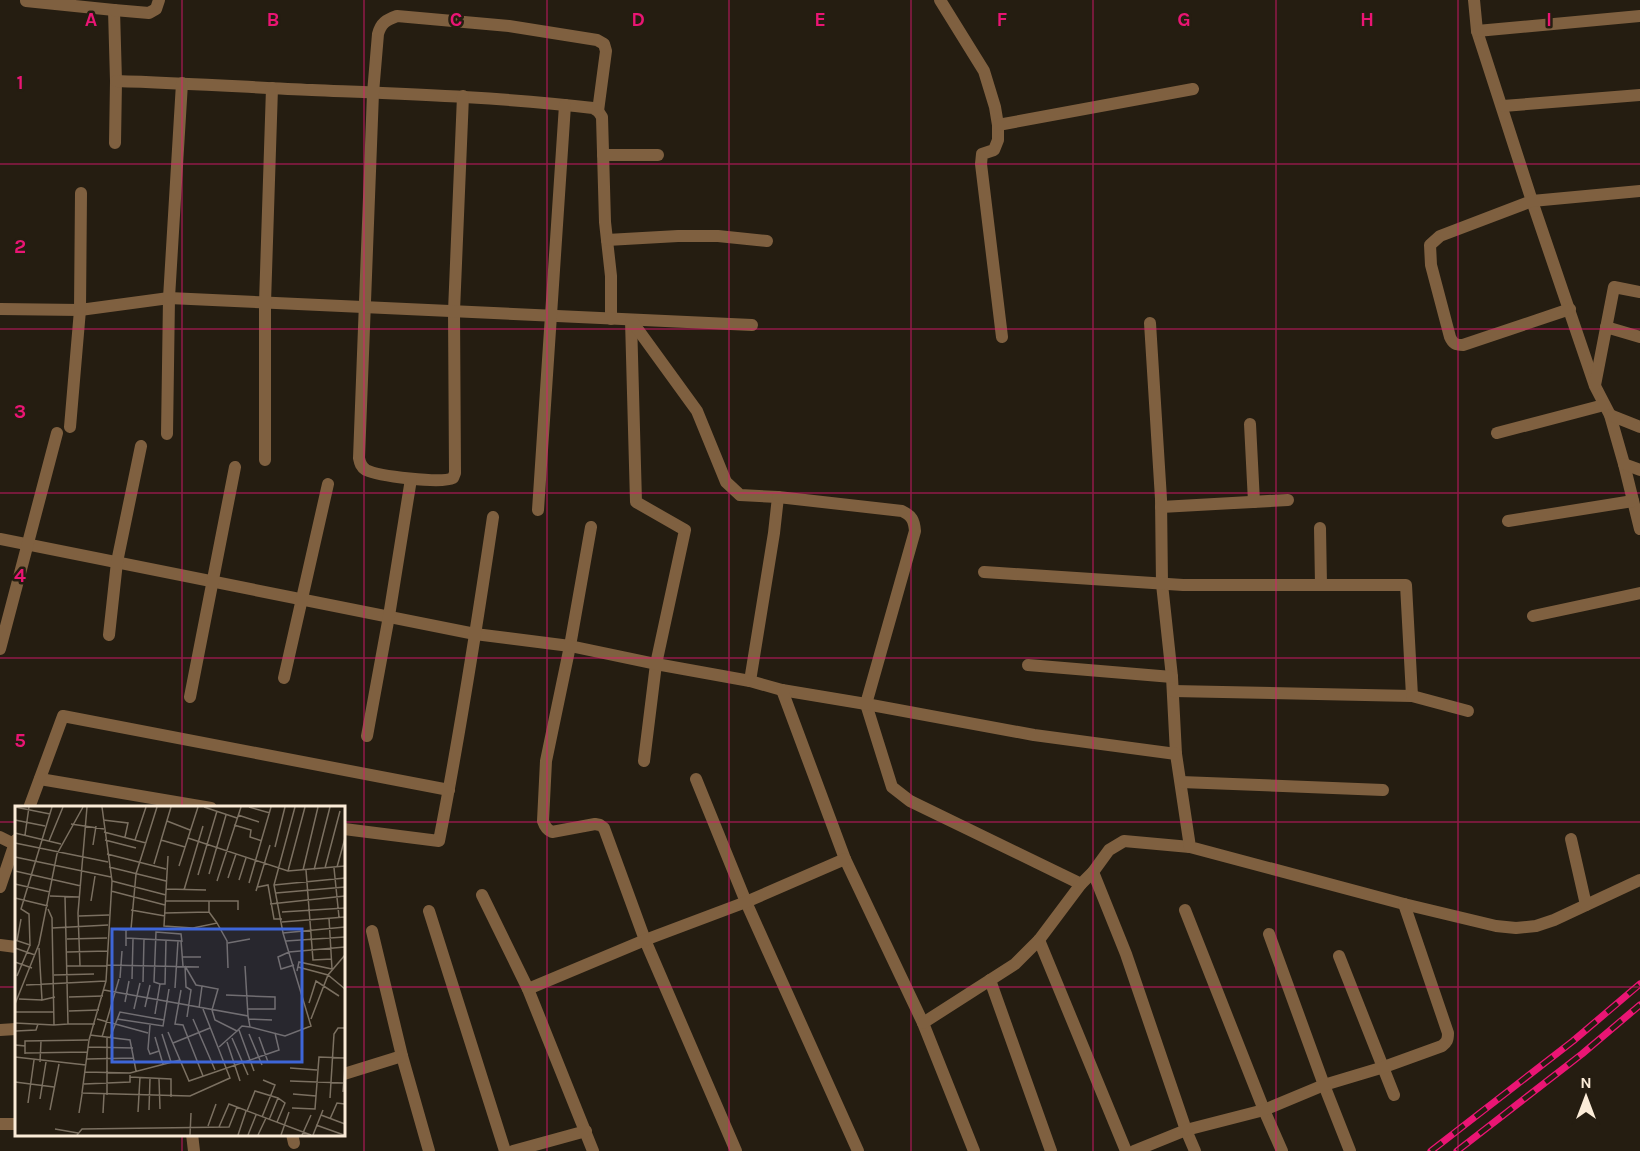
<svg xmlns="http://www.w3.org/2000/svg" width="1640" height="1151" viewBox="0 0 1640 1151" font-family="Karla,sans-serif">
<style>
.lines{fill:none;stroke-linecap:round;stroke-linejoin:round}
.street{stroke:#7f6040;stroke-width:12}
.rail-casing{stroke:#ea1574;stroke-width:7}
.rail{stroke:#251d11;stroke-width:4.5;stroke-dasharray:14;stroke-linecap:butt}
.grid{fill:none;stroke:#ea1574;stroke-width:1.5;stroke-opacity:0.55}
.inset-road{fill:none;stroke:#7b7061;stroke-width:1.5}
.view{fill:#3e66d8;fill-opacity:0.15;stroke:#3e66d8;stroke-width:3}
.inset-edge{fill:none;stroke:#fcecd8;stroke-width:3}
.grid-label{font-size:20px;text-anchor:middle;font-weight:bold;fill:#ea1574;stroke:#251d11;stroke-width:5;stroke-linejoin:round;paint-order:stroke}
</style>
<rect width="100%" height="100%" fill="#251d11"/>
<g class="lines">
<!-- street -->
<g class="street">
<polyline points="940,0 984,71 995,107 998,125 998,140 994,150 982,154 981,164 1002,337"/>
<polyline points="1474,0 1477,31 1532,201 1595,386 1610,415 1624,464 1640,529"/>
<polyline points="26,1 114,10 116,81 115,143"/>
<polyline points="114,10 149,13 156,9 159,0"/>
<polyline points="1477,31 1640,16"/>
<path d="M116,81C182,83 247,87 312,90C406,94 500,97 593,108L598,111L602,117L605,222L611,276V319"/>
<path d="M463,96L454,311L455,473L453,478C441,484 378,476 366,470C361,467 360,463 359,458L373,93L378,34C381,23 386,20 397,16L509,26L597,40L604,44L606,51L598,111"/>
<polyline points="1503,106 1640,95"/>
<polyline points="998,125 1193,89"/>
<polyline points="603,155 658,155"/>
<polyline points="607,240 678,236 718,236 767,241"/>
<polyline points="0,309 80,310 169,298 752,325"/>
<path d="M1570,309L1463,345C1456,345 1453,344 1450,337L1431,265L1430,245L1440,236L1532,201L1640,191"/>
<polyline points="631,320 636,502 685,530 656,664 644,761"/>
<polyline points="631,320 697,411 726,482 740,495 778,497 774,533 750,681"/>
<polyline points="1150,323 1161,499 1162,584 1172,677 1176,754"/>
<polyline points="1606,327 1640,337"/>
<polyline points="1595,385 1614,287 1640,292"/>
<polyline points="1610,415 1640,427"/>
<polyline points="1250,424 1254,502"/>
<polyline points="70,427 80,310 81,193"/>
<polyline points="1497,433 1604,405"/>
<polyline points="167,434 169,298 182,83"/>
<polyline points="265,460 265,303 272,88"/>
<polyline points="1624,464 1640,470"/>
<path d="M778,497L902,511C912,516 914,520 915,531L866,704L892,787L910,801L1081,884L1093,872L1109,850L1124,841L1190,847"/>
<polyline points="1161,507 1288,500"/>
<polyline points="538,510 565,105"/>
<polyline points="1508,521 1633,501"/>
<path d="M591,527L570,646L546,761L543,821C545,827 547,830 552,832L595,824L600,825L604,828L645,940L736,1151"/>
<polyline points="1320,528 1321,585"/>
<polyline points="0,539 475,634 570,646 656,664 750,681 782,690 866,704 1034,735 1176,754 1190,847 1404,904 1496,926 1516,928 1536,926 1554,920 1640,880"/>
<polyline points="984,572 1183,585 1406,585 1412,696 1173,691"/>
<polyline points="1533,616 1640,593"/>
<polyline points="109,635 117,562 141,446"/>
<polyline points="0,649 57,433"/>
<polyline points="1028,665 1172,677"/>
<polyline points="284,678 328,484"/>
<polyline points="782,690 845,859 923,1023 974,1151"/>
<polyline points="1412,696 1468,711"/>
<polyline points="190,697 235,467"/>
<polyline points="367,736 389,616 411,479"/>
<polyline points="40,779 211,808"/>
<polyline points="696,779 746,902 858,1151"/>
<polyline points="1181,782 1383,790"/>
<polyline points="29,808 63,716 449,790"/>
<path d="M344,829L439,841C460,734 477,625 493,517"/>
<polyline points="0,837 16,845"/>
<polyline points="1571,839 1586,905"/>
<polyline points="1093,872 1126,954 1186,1130 1195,1151"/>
<polyline points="0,887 16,840"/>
<polyline points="482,895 528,989 593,1151"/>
<polyline points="1185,910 1264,1110 1282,1151"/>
<polyline points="429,911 505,1151"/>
<polyline points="372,931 402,1056 429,1151"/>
<polyline points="1269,934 1324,1085 1350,1151"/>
<polyline points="1039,940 1126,1151"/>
<polyline points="0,945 16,947"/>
<polyline points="1339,956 1394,1095"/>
<polyline points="990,980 1051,1151"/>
<polyline points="528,989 645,940 746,902 845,859"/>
<polyline points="923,1023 1015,964 1039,940 1081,884"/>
<polyline points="0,1030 16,1029"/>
<polyline points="344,1074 402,1056"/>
<polyline points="0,1124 16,1124"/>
<polyline points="192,1134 194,1151"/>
<polyline points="292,1134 294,1143"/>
<polyline points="513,1151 586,1131"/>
<path d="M1134,1151L1186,1130L1264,1110L1324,1085L1384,1067L1442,1046C1447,1042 1448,1040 1448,1033L1404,904"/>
</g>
<defs>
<g id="rail">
<polyline points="1431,1151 1573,1041 1640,984"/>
<polyline points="1457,1151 1582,1054 1640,1005"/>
</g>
</defs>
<!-- rail casing -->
<use href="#rail" class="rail-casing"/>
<!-- rail -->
<use href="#rail" class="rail"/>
</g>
<!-- grid -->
<path class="grid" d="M182,0V808M364,0V1151M547,0V1151M729,0V1151M911,0V1151M1093,0V1151M1276,0V1151M1458,0V1151M0,164H1640M0,329H1640M0,493H1640M0,658H1640M0,822H16M344,822H1640M0,987H16M344,987H1640M182,1134V1151"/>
<!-- overview -->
<g transform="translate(15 806)">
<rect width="330" height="330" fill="#251d11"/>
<path class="inset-road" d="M0,1L35,8M87,1L97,75L91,175L74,234L67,287L175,290L215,272L188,203M189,1L222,12M234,1L255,7M223,9L244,16M0,14L30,20M88,14L113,17L110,31M152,15L175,24M56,18L89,23M219,19L236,24L235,31L247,35M89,26L131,37M0,27L46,38M10,29L14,1M173,32L273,65L330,60M90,34L121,42M120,34L131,1M146,34L170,41M34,35L48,1M0,37L93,56M78,39L81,20M260,41L270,1M92,48L151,63M153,50L149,120L178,122L202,117L212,135L213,162M0,51L96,71M139,58L156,1M164,60L183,1M94,61L151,75M322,61L330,32M310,62L325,5M319,62L324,111M288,64L303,1M291,64L298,154L317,153M299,64L315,1M0,65L66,80M273,65L290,1M194,68L211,9M183,69L202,5M213,72L221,48M224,74L231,52M97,75L151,89M202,75L226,1M234,77L256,1M0,78L35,86M259,79L330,72M243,81L253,79L259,113H267M151,83L191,84M169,84L188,20M96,85L150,99M241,85L255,39M261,87L330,81M35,90L64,91M50,90L53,218H80M0,92L33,100M76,95L80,70M150,95H194V106L202,117M194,95H223V104M255,98L330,90M33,103L37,112L39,219L53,218M116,104L150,110M267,106L330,102M150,107L194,106M64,110L94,109M267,116L330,111M37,122L93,119M100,123L111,124V140M111,124L116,123L121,68L142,1M268,127L330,121M111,132L166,135L168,160M52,133L92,132M0,134L15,139L14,108L6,103L37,1M2,135L6,113M271,135L330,131M213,137L235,133M0,142L20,149M24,142L27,194L40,191M52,146L93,145M167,151H186M0,156L17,162M92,159L184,161M279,159L266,163L263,151L274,146L330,141M52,160H92M65,160L63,107L72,1M170,160L171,181L176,184L172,211M170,160L181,179L187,180L184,202M230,160L233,210M283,161L313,169L330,183M282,165L284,156L317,163L314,112M39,169L79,168M2,170L15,139M105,172L107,145M117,173L118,133M128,176L129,133M145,178L139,176L141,126L166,128L167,136M11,179L91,175M187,180L203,183L197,204L200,214L222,225L227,220L235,221M160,182L163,135M89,184L233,210L235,221L270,230L296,220L268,127L259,79L280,1M166,184L160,218L168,219L188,270M211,189L260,191V203H233M54,191L88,190M4,193L27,194M110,196L114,175M294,197L301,175L324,190M0,198L24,138L42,48L68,1M130,201L135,179M119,203L125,177M54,205L84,204M0,206H39M140,208L145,178H150L151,134M82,213L133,227M102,213L148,220L154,183M178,213L200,264M234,213L257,214M296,213L313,169L330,149M0,217L39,219M135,219L133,243L135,248L144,245M224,224L239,265M1,225L21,224L23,218M153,226L174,275L264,244L260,227M147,228L156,256M234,228L247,259M75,229L115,234L121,265M87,231L104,173M140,231L148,258M244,231L253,256M92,232V289M95,232L105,206L149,214M217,232L233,269M212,236L225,275M158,237L195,222M0,239L10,240V248M10,240V235L73,234M73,241L118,242M204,241L222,225M10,247L72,246M0,251L71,259M72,253L119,252M25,256L26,235M275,262L302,264M70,266L115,267L165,254M115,271L156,273V291M144,273L145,303M275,275L329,277M0,276L39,281M69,278L115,276V269M328,286L330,261M278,288L301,290M315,292L319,228L323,222H330M25,293L31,256M13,297L19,254M277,302L300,303L304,251L330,252M35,304L44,258M134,304L135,272M232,305L240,285L263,292L270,297L262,316M123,306L125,271M64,307L67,288M88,307L89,288M306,309L330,318M247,311L260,279L248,274M315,313L322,297L330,298M254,314L263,292M301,319L329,329M193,320L201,298M204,321L214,298L296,329M40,323L63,327M62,329L67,323L214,321L222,301M175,329L176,307M223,329L231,305M233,329L241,309M243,329L251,312M266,329L274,306M287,329L296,309M298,329L308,304"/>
<path class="view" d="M97,123H287V256H97Z"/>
<rect width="330" height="330" class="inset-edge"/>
</g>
<g class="grid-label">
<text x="91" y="26">A</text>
<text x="273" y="26">B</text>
<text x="456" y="26">C</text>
<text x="638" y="26">D</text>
<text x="820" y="26">E</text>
<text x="1002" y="26">F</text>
<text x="1184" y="26">G</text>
<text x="1367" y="26">H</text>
<text x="1549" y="26">I</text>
<text x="20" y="89">1</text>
<text x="20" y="253">2</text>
<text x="20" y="418">3</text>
<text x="20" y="582">4</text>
<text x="20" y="747">5</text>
</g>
<!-- north arrow -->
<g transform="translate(1586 1097)" stroke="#251d11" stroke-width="4.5" paint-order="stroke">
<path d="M0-4.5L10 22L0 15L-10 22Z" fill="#fcecd8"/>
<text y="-9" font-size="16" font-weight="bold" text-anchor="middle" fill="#fcecd8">N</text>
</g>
</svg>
